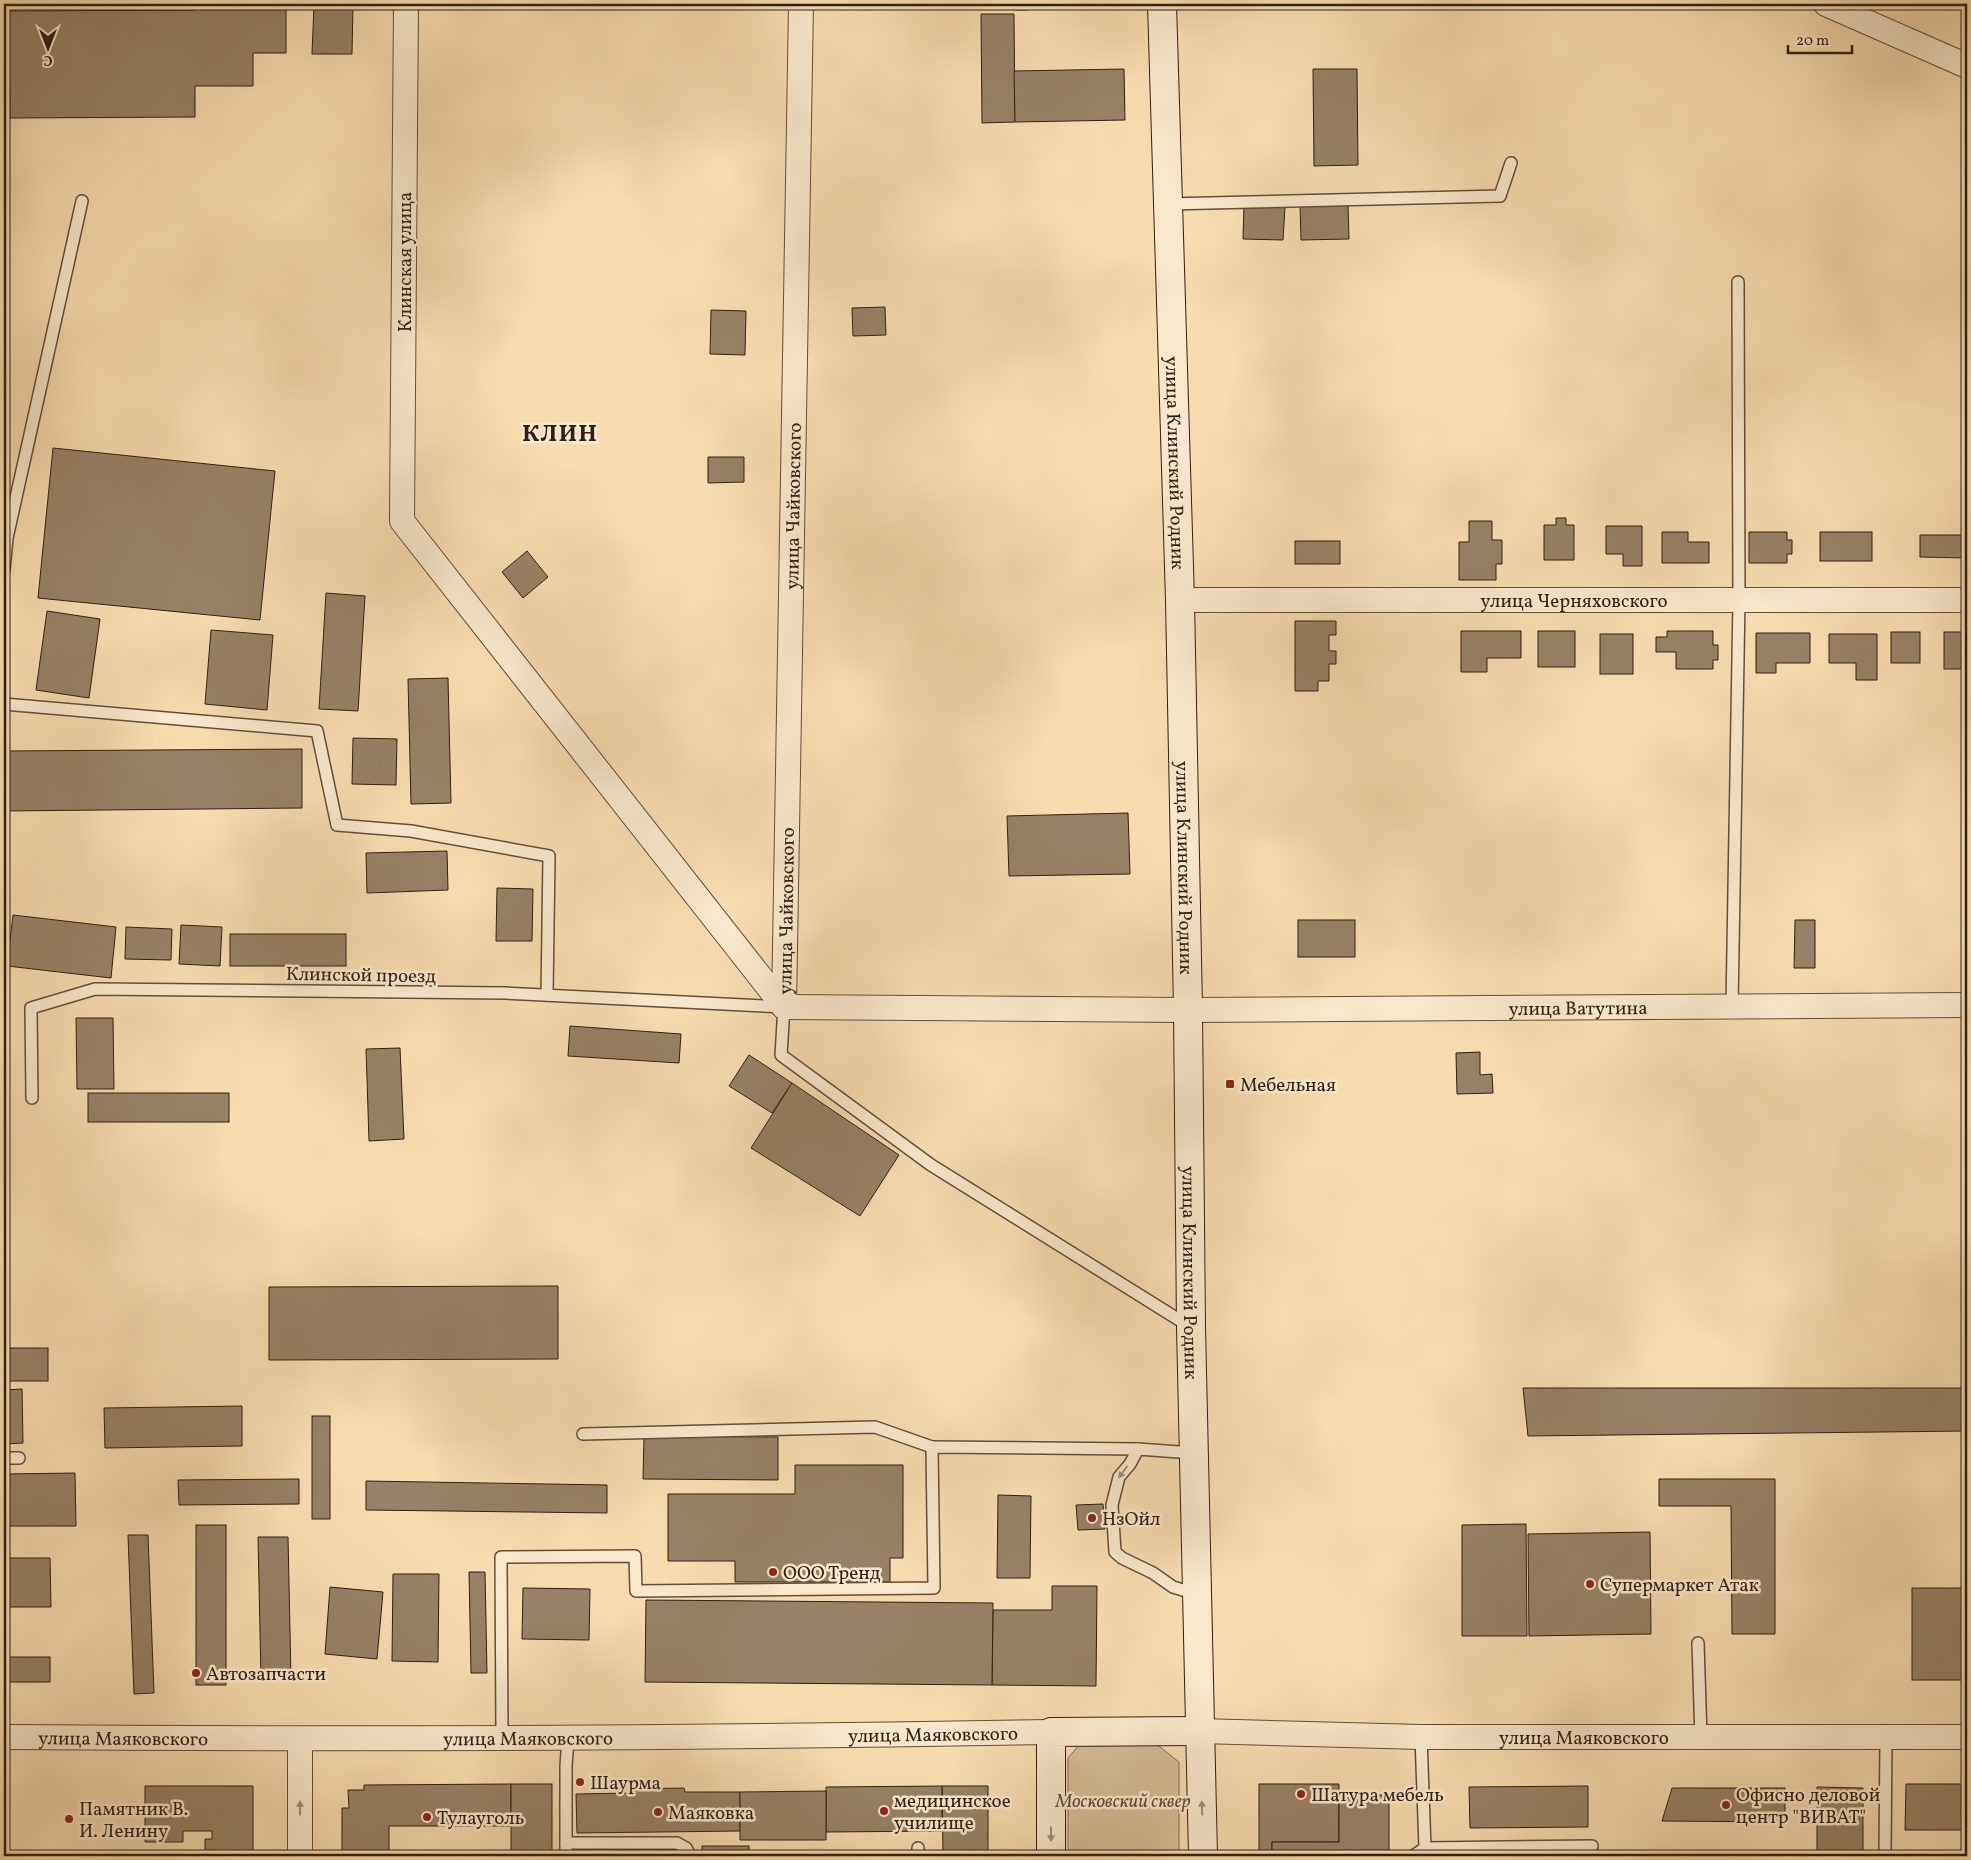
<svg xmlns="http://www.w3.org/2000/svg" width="1971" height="1860" viewBox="0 0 1971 1860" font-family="Vollkorn,serif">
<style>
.green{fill:#d6bc96;stroke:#836e56}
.building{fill:#988166;stroke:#301f16}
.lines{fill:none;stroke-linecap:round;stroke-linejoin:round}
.service-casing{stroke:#624e3c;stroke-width:14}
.minor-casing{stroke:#624e3c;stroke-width:26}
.secondary-casing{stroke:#301f16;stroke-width:30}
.service{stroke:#fae8cc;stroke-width:11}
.minor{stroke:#fae8cc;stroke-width:24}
.secondary{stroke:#fae8cc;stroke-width:28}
.oneway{fill:#9f8e7a}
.poi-dot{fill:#8f2418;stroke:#fae8cc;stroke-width:2}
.labels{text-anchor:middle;stroke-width:5;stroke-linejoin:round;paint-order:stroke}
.street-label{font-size:19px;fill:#301f16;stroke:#fae8cc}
.poi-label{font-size:19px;fill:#301f16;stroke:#fae8cc;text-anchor:start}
.park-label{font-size:19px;font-style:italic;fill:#624e3c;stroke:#fae8cc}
.district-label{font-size:24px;font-weight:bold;letter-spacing:1px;fill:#301f16;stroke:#fae8cc}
</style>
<rect width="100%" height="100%" fill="#f8dcb0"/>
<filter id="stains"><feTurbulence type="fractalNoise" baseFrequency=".004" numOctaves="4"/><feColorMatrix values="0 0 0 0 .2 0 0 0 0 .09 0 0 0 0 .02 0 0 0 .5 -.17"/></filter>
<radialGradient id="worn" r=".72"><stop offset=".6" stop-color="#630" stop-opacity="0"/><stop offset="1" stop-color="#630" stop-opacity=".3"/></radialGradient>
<!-- green -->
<polygon class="green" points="1155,1743 1179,1762 1179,1856 1068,1856 1068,1758 1080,1744"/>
<!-- building -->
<g class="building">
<polygon points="195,4 286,4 286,53 253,53 253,86 195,86 195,117 10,118 9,11 195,10"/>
<polygon points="314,4 353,4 352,54 312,54"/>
<polygon points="986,4 1027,4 1027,10 985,9"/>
<polygon points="981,14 1014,14 1015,122 982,123"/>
<polygon points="1124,69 1125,120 1015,122 1014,71"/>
<polygon points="1313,69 1357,69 1358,165 1314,166"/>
<polygon points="1244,205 1285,207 1283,240 1243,239"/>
<polygon points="1348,205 1349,239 1301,240 1300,206"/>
<polygon points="885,307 886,335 853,336 852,308"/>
<polygon points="711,310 746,311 745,355 710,354"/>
<polygon points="53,448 275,471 260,620 38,598"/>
<polygon points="708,457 744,457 744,482 708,483"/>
<polygon points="1556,518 1566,518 1566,525 1574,525 1574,560 1544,560 1544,525 1556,525"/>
<polygon points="1469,521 1492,521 1492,540 1502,540 1502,564 1496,564 1496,580 1459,580 1459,542 1469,542"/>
<polygon points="1606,526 1642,526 1642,566 1623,566 1623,554 1606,554"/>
<polygon points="1662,532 1688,532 1688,542 1709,542 1709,563 1662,563"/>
<polygon points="1749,532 1787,532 1787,540 1792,540 1792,554 1787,554 1787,563 1749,563"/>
<rect x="1820" y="532" width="52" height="29"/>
<polygon points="1920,535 1967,535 1967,558 1920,557"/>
<rect x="1295" y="541" width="45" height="23"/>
<polygon points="527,551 548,577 523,598 502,572"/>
<polygon points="326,593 365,596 358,711 319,709"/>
<polygon points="47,611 100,619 89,698 36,690"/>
<polygon points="1295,621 1336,621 1336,635 1329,635 1329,651 1336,651 1336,664 1329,664 1329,681 1318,681 1318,691 1295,691"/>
<polygon points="211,630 273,635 267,710 205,704"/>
<polygon points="1461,631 1521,631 1521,658 1487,658 1487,672 1461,672"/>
<rect x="1538" y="631" width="37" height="36"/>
<polygon points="1667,631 1713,631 1713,645 1718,645 1718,660 1713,660 1713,669 1676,669 1676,652 1656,652 1656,637 1667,637"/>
<rect x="1891" y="632" width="29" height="31"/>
<rect x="1944" y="632" width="23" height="37"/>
<polygon points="1756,633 1810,633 1810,663 1776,663 1776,673 1756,673"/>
<rect x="1600" y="634" width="33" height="40"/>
<polygon points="1829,634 1877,634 1877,680 1856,680 1856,663 1829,663"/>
<polygon points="448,678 451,803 411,804 408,679"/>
<polygon points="353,738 397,739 396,785 352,784"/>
<polygon points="302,749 302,808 4,811 4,751"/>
<polygon points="1128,813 1130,874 1009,876 1007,816"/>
<polygon points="447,851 448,890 367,893 366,853"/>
<polygon points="497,888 533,889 532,941 496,941"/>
<polygon points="13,915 116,927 111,978 7,966"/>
<rect x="1298" y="920" width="57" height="37"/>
<polygon points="1795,920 1815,920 1815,968 1794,968"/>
<polygon points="181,925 222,927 220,966 179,964"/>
<polygon points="126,927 172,929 171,960 125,959"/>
<rect x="230" y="934" width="116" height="32"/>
<polygon points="76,1018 113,1018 114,1089 77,1089"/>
<polygon points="570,1026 681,1034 679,1063 568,1056"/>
<polygon points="400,1048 404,1139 369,1141 366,1049"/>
<polygon points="1480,1052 1480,1075 1492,1074 1493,1093 1457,1094 1456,1053"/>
<polygon points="749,1055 792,1083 772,1113 729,1086"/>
<polygon points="792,1083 899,1155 860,1216 751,1148"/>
<rect x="88" y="1093" width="141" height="29"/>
<polygon points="558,1286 558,1359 269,1360 269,1287"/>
<rect x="4" y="1348" width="44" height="33"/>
<polygon points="1523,1388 1967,1388 1967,1431 1528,1436"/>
<polygon points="22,1389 23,1443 4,1444 4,1390"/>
<polygon points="242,1406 242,1446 105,1448 104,1408"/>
<rect x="312" y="1416" width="18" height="103"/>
<polygon points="644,1436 778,1437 778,1480 643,1479"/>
<polygon points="795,1465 903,1465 903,1558 890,1558 890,1582 735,1582 735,1561 668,1561 668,1494 795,1494"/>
<polygon points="75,1473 76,1526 7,1526 6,1474"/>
<polygon points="299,1479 299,1504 179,1505 178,1480"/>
<polygon points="1659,1479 1775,1479 1775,1634 1732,1634 1731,1506 1659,1506"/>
<polygon points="366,1481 607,1485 607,1513 366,1510"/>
<polygon points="998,1495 1031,1496 1030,1578 997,1578"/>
<polygon points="1103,1504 1105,1529 1078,1530 1076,1505"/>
<polygon points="1526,1524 1527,1636 1462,1636 1462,1525"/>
<rect x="196" y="1525" width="30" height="160"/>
<polygon points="1650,1532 1651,1634 1529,1636 1528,1534"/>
<polygon points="128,1535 148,1535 154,1693 134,1694"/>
<polygon points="258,1537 288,1537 291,1678 261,1679"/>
<polygon points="4,1558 50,1558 51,1607 4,1607"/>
<polygon points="469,1572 485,1572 487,1673 471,1673"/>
<polygon points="393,1574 439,1574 438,1662 392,1661"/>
<polygon points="1052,1586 1097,1586 1096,1686 992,1685 993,1610 1052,1610"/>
<polygon points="330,1587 383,1592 377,1659 325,1654"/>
<polygon points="523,1588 590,1589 589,1640 522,1639"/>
<rect x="1912" y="1588" width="55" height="92"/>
<polygon points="646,1600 993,1603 992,1685 645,1682"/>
<rect x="4" y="1657" width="46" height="25"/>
<polygon points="511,1784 511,1826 389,1826 389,1856 342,1856 342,1808 349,1808 348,1790 364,1790 364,1785"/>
<rect x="511" y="1784" width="41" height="72"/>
<polygon points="1259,1784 1339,1784 1339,1842 1272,1842 1272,1856 1259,1856"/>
<polygon points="1906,1784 1967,1784 1967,1830 1905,1830"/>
<polygon points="145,1786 253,1786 253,1856 205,1856 205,1839 212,1839 212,1831 183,1831 183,1842 145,1842"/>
<polygon points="942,1786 988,1786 988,1856 943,1856"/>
<polygon points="942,1786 942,1831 826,1832 826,1787"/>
<polygon points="1588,1786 1588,1827 1470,1828 1469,1787"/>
<polygon points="1817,1787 1863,1788 1863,1856 1817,1856"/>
<polygon points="684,1788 685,1792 740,1792 740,1831 577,1833 576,1794 632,1793 632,1789"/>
<polygon points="1672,1788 1785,1788 1785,1822 1662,1821"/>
<polygon points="826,1791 826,1840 740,1840 740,1792"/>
<polygon points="1339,1795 1389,1795 1389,1856 1272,1856 1272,1842 1339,1842"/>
<rect x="702" y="1846" width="47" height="10"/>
<rect x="12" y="1852" width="111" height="4"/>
</g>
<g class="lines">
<defs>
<g id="service">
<polyline points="1168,204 1500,196 1511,163"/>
<polyline points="4,570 7,538 82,201"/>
<polyline points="4,704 317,731 337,825 411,831 549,856 547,995"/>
<polyline points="1732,1006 1739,600 1738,282"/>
<polyline points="32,1098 31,1008 95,989 505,993 784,1007 781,1055 931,1165 1189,1326"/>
<polyline points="583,1434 875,1427 932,1447"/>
<polyline points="1193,1453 1138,1449 1130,1464 1119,1477 1112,1505 1115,1552 1122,1558 1153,1573 1173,1587 1196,1594"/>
<polyline points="4,1458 19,1458"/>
<polyline points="1698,1643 1701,1738"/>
<polyline points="502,1738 501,1557 635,1556 636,1591 934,1588 932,1447 1138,1449"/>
<polyline points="566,1843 677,1843 686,1848 690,1856"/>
<polyline points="918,1848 918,1856"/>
<polyline points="1425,1848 1592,1846"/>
<polyline points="566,1856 566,1766 568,1738"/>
<polyline points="1413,1856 1425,1848 1421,1737"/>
<polyline points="1885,1856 1886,1737"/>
</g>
<g id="minor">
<polyline points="406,4 402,521 784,1007"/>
<polyline points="1826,4 1967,66"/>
<path id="s1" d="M1180,600H1967"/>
<path id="s2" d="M784,1007L1188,1010L1967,1005"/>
<path id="s3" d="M784,1007L801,4"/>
<path id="s4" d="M1199,1731L1421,1737H1967"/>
<path id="s5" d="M4,1737C353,1740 702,1738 1051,1732"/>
<polyline points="300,1856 300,1739"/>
</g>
<g id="secondary">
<path id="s6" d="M1162,4L1180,600L1188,1010L1191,1327L1203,1856"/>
<polyline points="1051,1856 1051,1732 1199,1731"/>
</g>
</defs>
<!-- service casing -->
<use href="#service" class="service-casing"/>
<!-- minor casing -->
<use href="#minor" class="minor-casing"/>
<!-- secondary casing -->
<use href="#secondary" class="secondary-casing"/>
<!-- service -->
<use href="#service" class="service"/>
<!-- minor -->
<use href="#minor" class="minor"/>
<!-- secondary -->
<use href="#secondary" class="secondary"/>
</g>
<!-- one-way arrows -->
<defs><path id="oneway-solid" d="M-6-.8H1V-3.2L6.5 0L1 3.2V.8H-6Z" transform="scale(1.25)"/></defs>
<g class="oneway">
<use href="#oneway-solid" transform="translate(1123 1472) rotate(126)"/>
<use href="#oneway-solid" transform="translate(300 1808) rotate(-90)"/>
<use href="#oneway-solid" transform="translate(1202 1808) rotate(-92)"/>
<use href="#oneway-solid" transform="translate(1051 1834) rotate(90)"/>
</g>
<!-- markers -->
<g class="poi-dot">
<rect x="1225" y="1079" width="10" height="10" rx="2.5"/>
<circle cx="1092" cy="1518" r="5"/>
<circle cx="773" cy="1572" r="5"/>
<circle cx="1590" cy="1584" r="5"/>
<circle cx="196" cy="1673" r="5"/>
<circle cx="580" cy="1782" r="5"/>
<circle cx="1301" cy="1794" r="5"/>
<circle cx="1726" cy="1805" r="5"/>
<circle cx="884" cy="1811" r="5"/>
<circle cx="658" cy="1812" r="5"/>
<circle cx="427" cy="1817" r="5"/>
<circle cx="69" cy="1819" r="5"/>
</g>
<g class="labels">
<!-- street labels -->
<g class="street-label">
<text transform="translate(404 262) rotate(-90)" y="7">Клинская улица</text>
<text dy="7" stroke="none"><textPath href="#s6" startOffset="459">улица Клинский Родник</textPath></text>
<text dy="7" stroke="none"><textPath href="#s3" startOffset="501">улица Чайковского</textPath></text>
<text dy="7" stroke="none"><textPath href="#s1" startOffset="394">улица Черняховского</textPath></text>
<text dy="7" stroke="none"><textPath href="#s6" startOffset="864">улица Клинский Родник</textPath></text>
<text dy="7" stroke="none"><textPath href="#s3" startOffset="96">улица Чайковского</textPath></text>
<text transform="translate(361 974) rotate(1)" y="7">Клинской проезд</text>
<text dy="7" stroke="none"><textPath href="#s2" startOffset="794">улица Ватутина</textPath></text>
<text dy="7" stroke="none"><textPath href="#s6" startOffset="1269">улица Клинский Родник</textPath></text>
<text dy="7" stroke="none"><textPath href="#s5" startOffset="929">улица Маяковского</textPath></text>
<text dy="7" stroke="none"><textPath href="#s4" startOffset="385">улица Маяковского</textPath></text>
<text dy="7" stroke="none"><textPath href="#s5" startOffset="119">улица Маяковского</textPath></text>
<text dy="7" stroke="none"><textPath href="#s5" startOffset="524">улица Маяковского</textPath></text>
</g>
<!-- poi labels -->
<g class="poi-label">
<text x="1240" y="1091">Мебельная</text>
<text x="1102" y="1525">НзОйл</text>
<text x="783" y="1579">ООО Тренд</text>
<text x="1600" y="1591">Супермаркет Атак</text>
<text x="206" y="1680">Автозапчасти</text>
<text x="590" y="1789">Шаурма</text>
<text x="1311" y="1801">Шатура мебель</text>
<text x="1736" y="1801">Офисно деловой<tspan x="1736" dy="22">центр "ВИВАТ"</tspan></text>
<text x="894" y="1807">медицинское<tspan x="894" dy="22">училище</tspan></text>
<text x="79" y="1815">Памятник В.<tspan x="79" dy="22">И. Ленину</tspan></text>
<text x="668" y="1819">Маяковка</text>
<text x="437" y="1824">Тулауголь</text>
</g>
<!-- park labels -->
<g class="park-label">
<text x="1123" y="1807">Московский сквер</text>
</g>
<!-- district labels -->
<g class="district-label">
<text x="560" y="441">КЛИН</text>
</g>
</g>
<!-- margin -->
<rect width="1971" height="1860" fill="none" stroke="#f8dcb0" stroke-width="20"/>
<rect x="5" y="5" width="1961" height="1850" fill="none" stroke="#301f16" stroke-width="2.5"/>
<rect x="10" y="10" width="1951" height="1840" fill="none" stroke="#301f16"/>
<!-- north arrow -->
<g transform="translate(48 48) rotate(180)" stroke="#fae8cc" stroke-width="4" paint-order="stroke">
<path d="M0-4L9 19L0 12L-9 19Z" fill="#301f16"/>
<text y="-8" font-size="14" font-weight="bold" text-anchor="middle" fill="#301f16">С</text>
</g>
<!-- scale -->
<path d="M1788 45v8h64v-8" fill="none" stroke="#301f16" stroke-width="2.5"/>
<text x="1796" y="45" font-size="15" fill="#301f16" stroke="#fae8cc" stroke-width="4" paint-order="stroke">20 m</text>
<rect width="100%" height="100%" filter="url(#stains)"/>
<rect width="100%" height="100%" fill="url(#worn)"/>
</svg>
